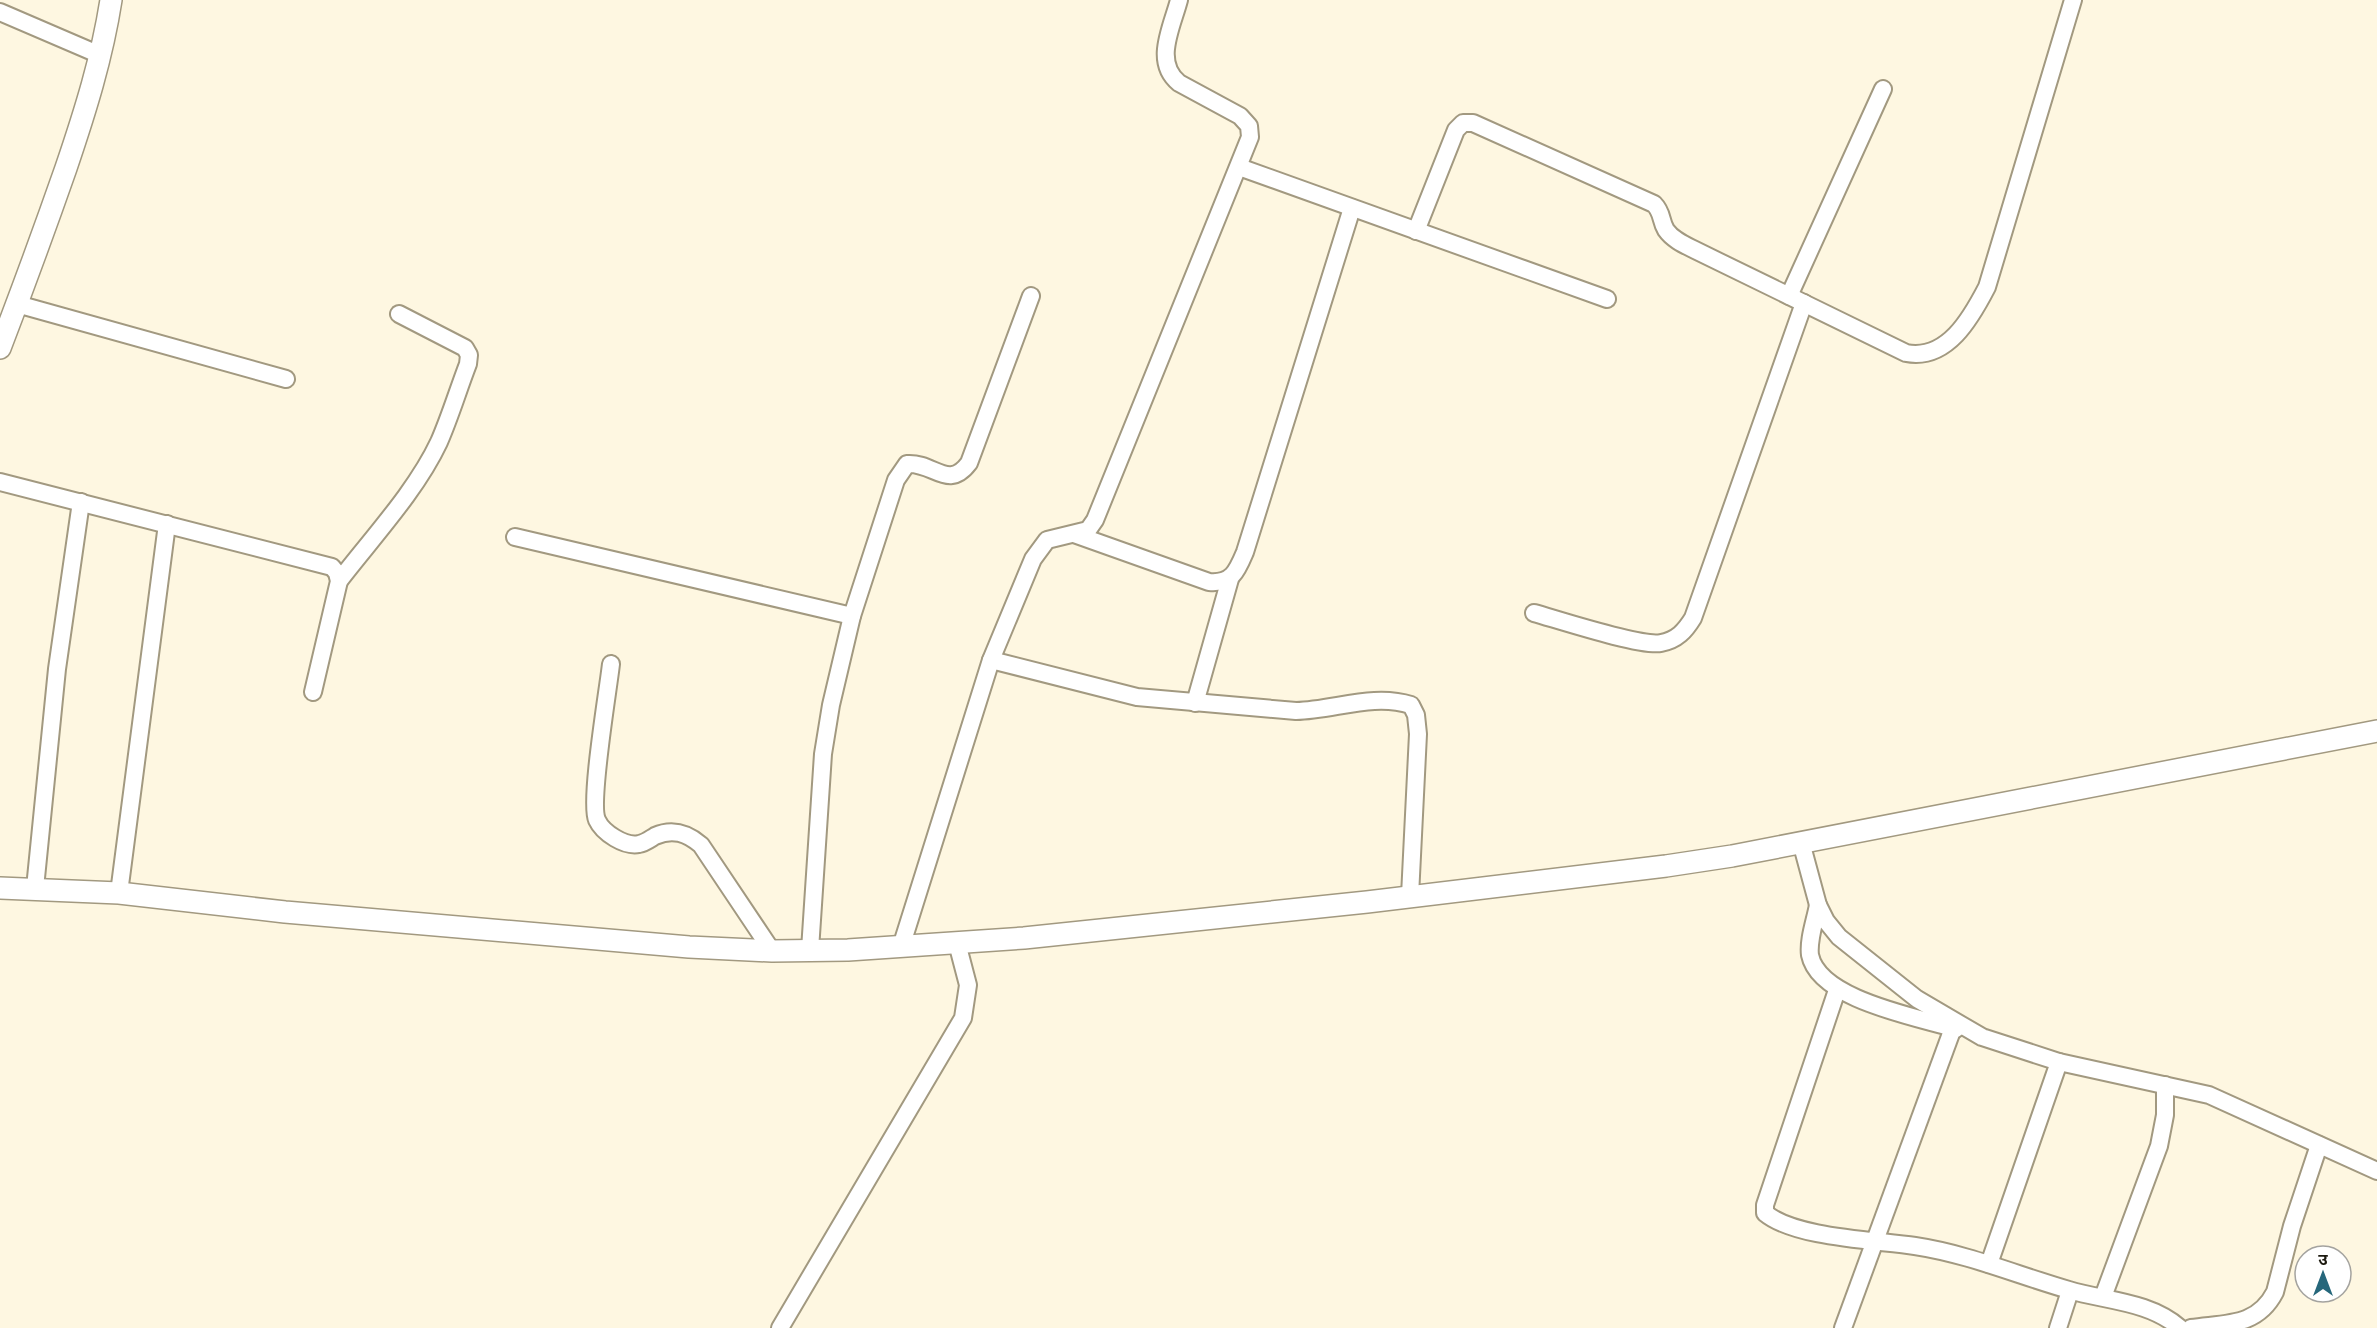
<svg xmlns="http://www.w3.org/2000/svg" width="2377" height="1328" viewBox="0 0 2377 1328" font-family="Karla,'Noto Sans Devanagari',sans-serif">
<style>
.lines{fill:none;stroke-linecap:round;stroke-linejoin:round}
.minor-casing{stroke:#a29980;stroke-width:20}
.tertiary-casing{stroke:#a29980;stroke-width:24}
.minor{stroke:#fff;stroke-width:16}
.tertiary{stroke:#fff;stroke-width:21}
</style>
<rect width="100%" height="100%" fill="#fef7e1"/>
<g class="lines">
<defs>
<g id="minor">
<polyline points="0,12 100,55"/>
<polyline points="1239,167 1607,299"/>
<path d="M1416,231L1456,130L1463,123H1473L1654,204C1663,213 1660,220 1666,230C1673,240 1685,245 1695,250L1906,353C1947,361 1971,318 1987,287L2073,0"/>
<polyline points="1789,296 1883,89"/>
<polyline points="17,304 286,379"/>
<polyline points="0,482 332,567 337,573 339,581 313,692"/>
<path d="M1074,534L1209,582C1232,584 1237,571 1245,552L1352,208"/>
<polyline points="515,537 852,616"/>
<path d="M339,581C372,538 416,491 439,442C450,417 458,390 468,364L469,355L465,348L399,314"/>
<path d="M1534,613C1559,620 1641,647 1661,643C1677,640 1685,631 1693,618L1804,303"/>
<path d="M991,660L1137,697L1296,711C1335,710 1373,693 1411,705L1416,715L1418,734L1410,896"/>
<path d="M611,664C608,691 589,802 597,820C603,833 625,847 639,844C645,843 650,839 655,836C673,828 687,833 701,845L772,951"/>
<polyline points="1195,703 1230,579"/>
<polyline points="1801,842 1818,905 1826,921 1839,937 1917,999 1982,1037 2059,1062 2209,1095 2377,1171"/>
<polyline points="35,888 57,669 81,502"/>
<polyline points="119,893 167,524"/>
<path d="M1818,905C1815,921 1808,940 1810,955C1819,1000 1918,1017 1956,1029"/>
<path d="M901,947L991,660L1033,559L1047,540L1088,530L1095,520L1250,137L1249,126L1240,116L1179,83C1153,62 1172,27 1179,0"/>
<path d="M810,950L823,754L831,705L852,616L896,480L907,464C934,462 948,491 969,463L1031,296"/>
<path d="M1837,990L1765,1205V1213C1795,1238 1875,1240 1915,1246C1968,1254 2017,1275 2069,1290C2106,1301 2149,1301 2180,1328"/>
<polyline points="1989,1264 2059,1062"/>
<polyline points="2103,1297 2159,1146 2165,1115 2165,1085"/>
<polyline points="780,1328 963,1018 968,985 957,943"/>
<polyline points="1843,1328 1953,1028"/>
<polyline points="2058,1328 2070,1291"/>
<path d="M2191,1328C2226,1323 2257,1327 2275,1292L2292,1226L2319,1145"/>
</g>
<g id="tertiary">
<path d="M0,348C23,288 45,228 66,168C85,112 102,58 111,0"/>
<polyline points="0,888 119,893 285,912 689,947 772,951 848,950 1024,938 1367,902 1666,866 1732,856 2377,731"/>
</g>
</defs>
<!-- minor casing -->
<use href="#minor" class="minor-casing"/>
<!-- tertiary casing -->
<use href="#tertiary" class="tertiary-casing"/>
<!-- minor -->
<use href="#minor" class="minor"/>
<!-- tertiary -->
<use href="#tertiary" class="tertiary"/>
</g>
<!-- north arrow -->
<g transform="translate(2323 1274)"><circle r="28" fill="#ffffff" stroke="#a4a39f" stroke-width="1.5"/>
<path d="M0-4.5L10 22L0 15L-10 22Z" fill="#26677b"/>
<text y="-9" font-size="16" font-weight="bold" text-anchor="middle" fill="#1c190f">उ</text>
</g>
</svg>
